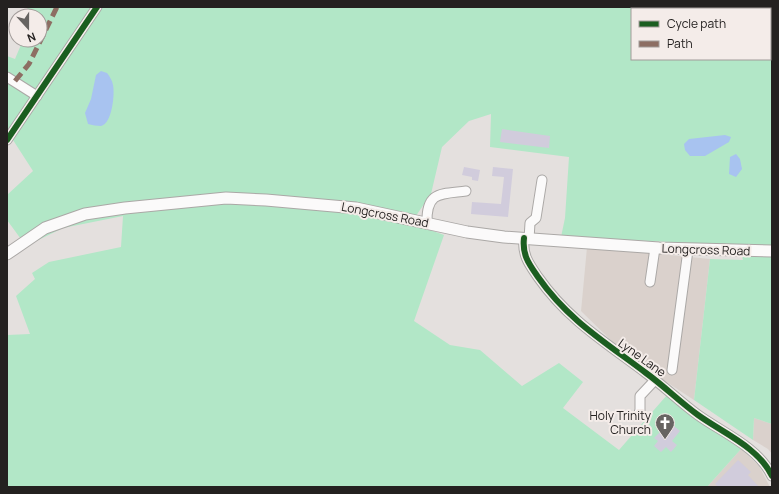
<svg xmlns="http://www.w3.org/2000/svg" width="779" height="494" viewBox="0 0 779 494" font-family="Manrope,sans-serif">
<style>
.built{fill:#dad1cc}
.green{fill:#b2e7c7;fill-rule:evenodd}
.water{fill:#a8c3f0}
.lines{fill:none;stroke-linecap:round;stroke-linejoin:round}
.stream{stroke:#a8c3f0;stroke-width:2}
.building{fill:#d1ccdc}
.minor-casing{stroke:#aba8a6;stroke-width:11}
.major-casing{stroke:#aba8a6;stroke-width:13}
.minor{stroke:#fbfafa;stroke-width:9}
.major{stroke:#fbfafa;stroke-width:11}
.quiet{stroke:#8d6e63;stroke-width:5;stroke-dasharray:10 5;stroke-linecap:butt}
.cycleway-casing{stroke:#f4ece9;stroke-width:8}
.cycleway{stroke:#1b5e20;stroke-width:6}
.labels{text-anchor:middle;stroke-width:4;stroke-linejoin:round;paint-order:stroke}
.street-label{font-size:12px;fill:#242120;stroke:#f4ece9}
.poi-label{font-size:12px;fill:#242120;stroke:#f4ece9;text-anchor:end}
</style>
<rect width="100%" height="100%" fill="#e4e0de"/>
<!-- built -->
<g class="built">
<polygon points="587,247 710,259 694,400 627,356 581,311"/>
<polygon points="754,418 772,424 772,454 768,449 753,440"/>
<polygon points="741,449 759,466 770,487 707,487"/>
</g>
<!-- green -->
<path class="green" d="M28,7H772V424L754,418L753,440L694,400L710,259L743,260L739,245L561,237L565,218L569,157L490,147L491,114L469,121L442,147L431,194L411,223L444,235L414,321L450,345L480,350L522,386L559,363L583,382L563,408L619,450L667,395L684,411L741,449L707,487H7V335L30,334L16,296L35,279L32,273L49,262L121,247L123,216L63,228L26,246L7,220V195L33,171L13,140L7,142V56L15,59L23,40H40V16H25ZM632,9H770V59H632Z"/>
<!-- water -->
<g class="water">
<path d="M101,71L107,73C110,77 112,80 113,85C115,94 112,124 101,126C97,126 92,125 88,124L85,113L91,99L96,75Z"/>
<polygon points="725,135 731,137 729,142 705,156 690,156 685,150 684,144 689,139"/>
<polygon points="736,154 740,159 742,169 736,177 729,174 730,157"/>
</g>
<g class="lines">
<!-- stream -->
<polyline class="stream" points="755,9 756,7"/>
</g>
<!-- building -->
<g class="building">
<polygon points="502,129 550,136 549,148 500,142"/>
<polygon points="464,167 480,170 478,181 472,180 472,177 462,175"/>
<polygon points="493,167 513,169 508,217 471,214 472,202 501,204 504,177 492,176"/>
<polygon points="669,426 672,428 674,426 680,431 672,441 677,445 671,452 666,447 661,452 654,446 658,441 654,438 660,432 662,434"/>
<polygon points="738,460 751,472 748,475 759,487 718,487 715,484"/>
</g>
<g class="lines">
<defs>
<g id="minor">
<polyline points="7,77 37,96"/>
<polyline points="7,140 97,7"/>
<path d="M427,223C426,191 441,194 466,191"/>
<path d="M524,238C522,255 529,264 538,277C568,320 605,342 646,373C664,386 680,402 698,415C723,433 758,447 772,476"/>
<polyline points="529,239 530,223 536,218 542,180"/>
<polyline points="650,282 655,248"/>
<polyline points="672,370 688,250"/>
<polyline points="638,416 640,410 640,396 655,380"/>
</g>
<polyline id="major" points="7,254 45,228 85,214 125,208 226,198 266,200 356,208 467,232 504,237 659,248 772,251"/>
</defs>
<!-- minor casing -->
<use href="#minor" class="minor-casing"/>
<!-- major casing -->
<use href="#major" class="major-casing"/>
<!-- minor -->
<use href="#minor" class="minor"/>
<!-- major -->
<use href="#major" class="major"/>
<!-- quiet -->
<polyline class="quiet" points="15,81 29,64 57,7"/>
<defs>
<g id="cycleway">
<polyline points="7,140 97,7"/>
<path d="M524,238C522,255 529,264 538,277C568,320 605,342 646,373C664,386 680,402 698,415C723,433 758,447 772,476"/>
</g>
</defs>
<!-- cycleway casing -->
<use href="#cycleway" class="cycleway-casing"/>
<!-- cycleway -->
<use href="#cycleway" class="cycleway"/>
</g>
<!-- icons -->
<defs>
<symbol id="church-pin" viewBox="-11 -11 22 30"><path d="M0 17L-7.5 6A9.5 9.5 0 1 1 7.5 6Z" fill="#676462" stroke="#f4ece9"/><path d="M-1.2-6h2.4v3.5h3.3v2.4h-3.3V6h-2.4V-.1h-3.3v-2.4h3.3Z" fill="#fff"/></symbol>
</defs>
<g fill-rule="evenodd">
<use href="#church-pin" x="654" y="412" width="22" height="30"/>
</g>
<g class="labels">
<!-- street labels -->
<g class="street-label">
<text transform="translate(385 215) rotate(11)" y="4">Longcross Road</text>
<text transform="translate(706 250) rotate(2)" y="4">Longcross Road</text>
<text transform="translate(642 358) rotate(36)" y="4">Lyne Lane</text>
</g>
<!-- poi labels -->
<g class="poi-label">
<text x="651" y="420">Holy Trinity<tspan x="651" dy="14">Church</tspan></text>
</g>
</g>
<!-- border -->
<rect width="779" height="494" fill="none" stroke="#242120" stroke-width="16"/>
<!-- legend -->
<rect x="631" y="8" width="140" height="52" fill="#f4ece9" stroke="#a19b99"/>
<rect x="639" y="21" width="20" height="6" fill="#1b5e20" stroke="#a19b99"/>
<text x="667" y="28" font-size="12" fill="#242120">Cycle path</text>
<rect x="639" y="41" width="20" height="6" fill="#8d6e63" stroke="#a19b99"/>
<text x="667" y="48" font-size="12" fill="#242120">Path</text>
<!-- north arrow -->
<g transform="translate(28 28) rotate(159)"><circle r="19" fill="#f4ece9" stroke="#a19b99"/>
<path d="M0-3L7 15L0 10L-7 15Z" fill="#676462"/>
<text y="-6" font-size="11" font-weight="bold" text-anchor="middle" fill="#242120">N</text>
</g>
</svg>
